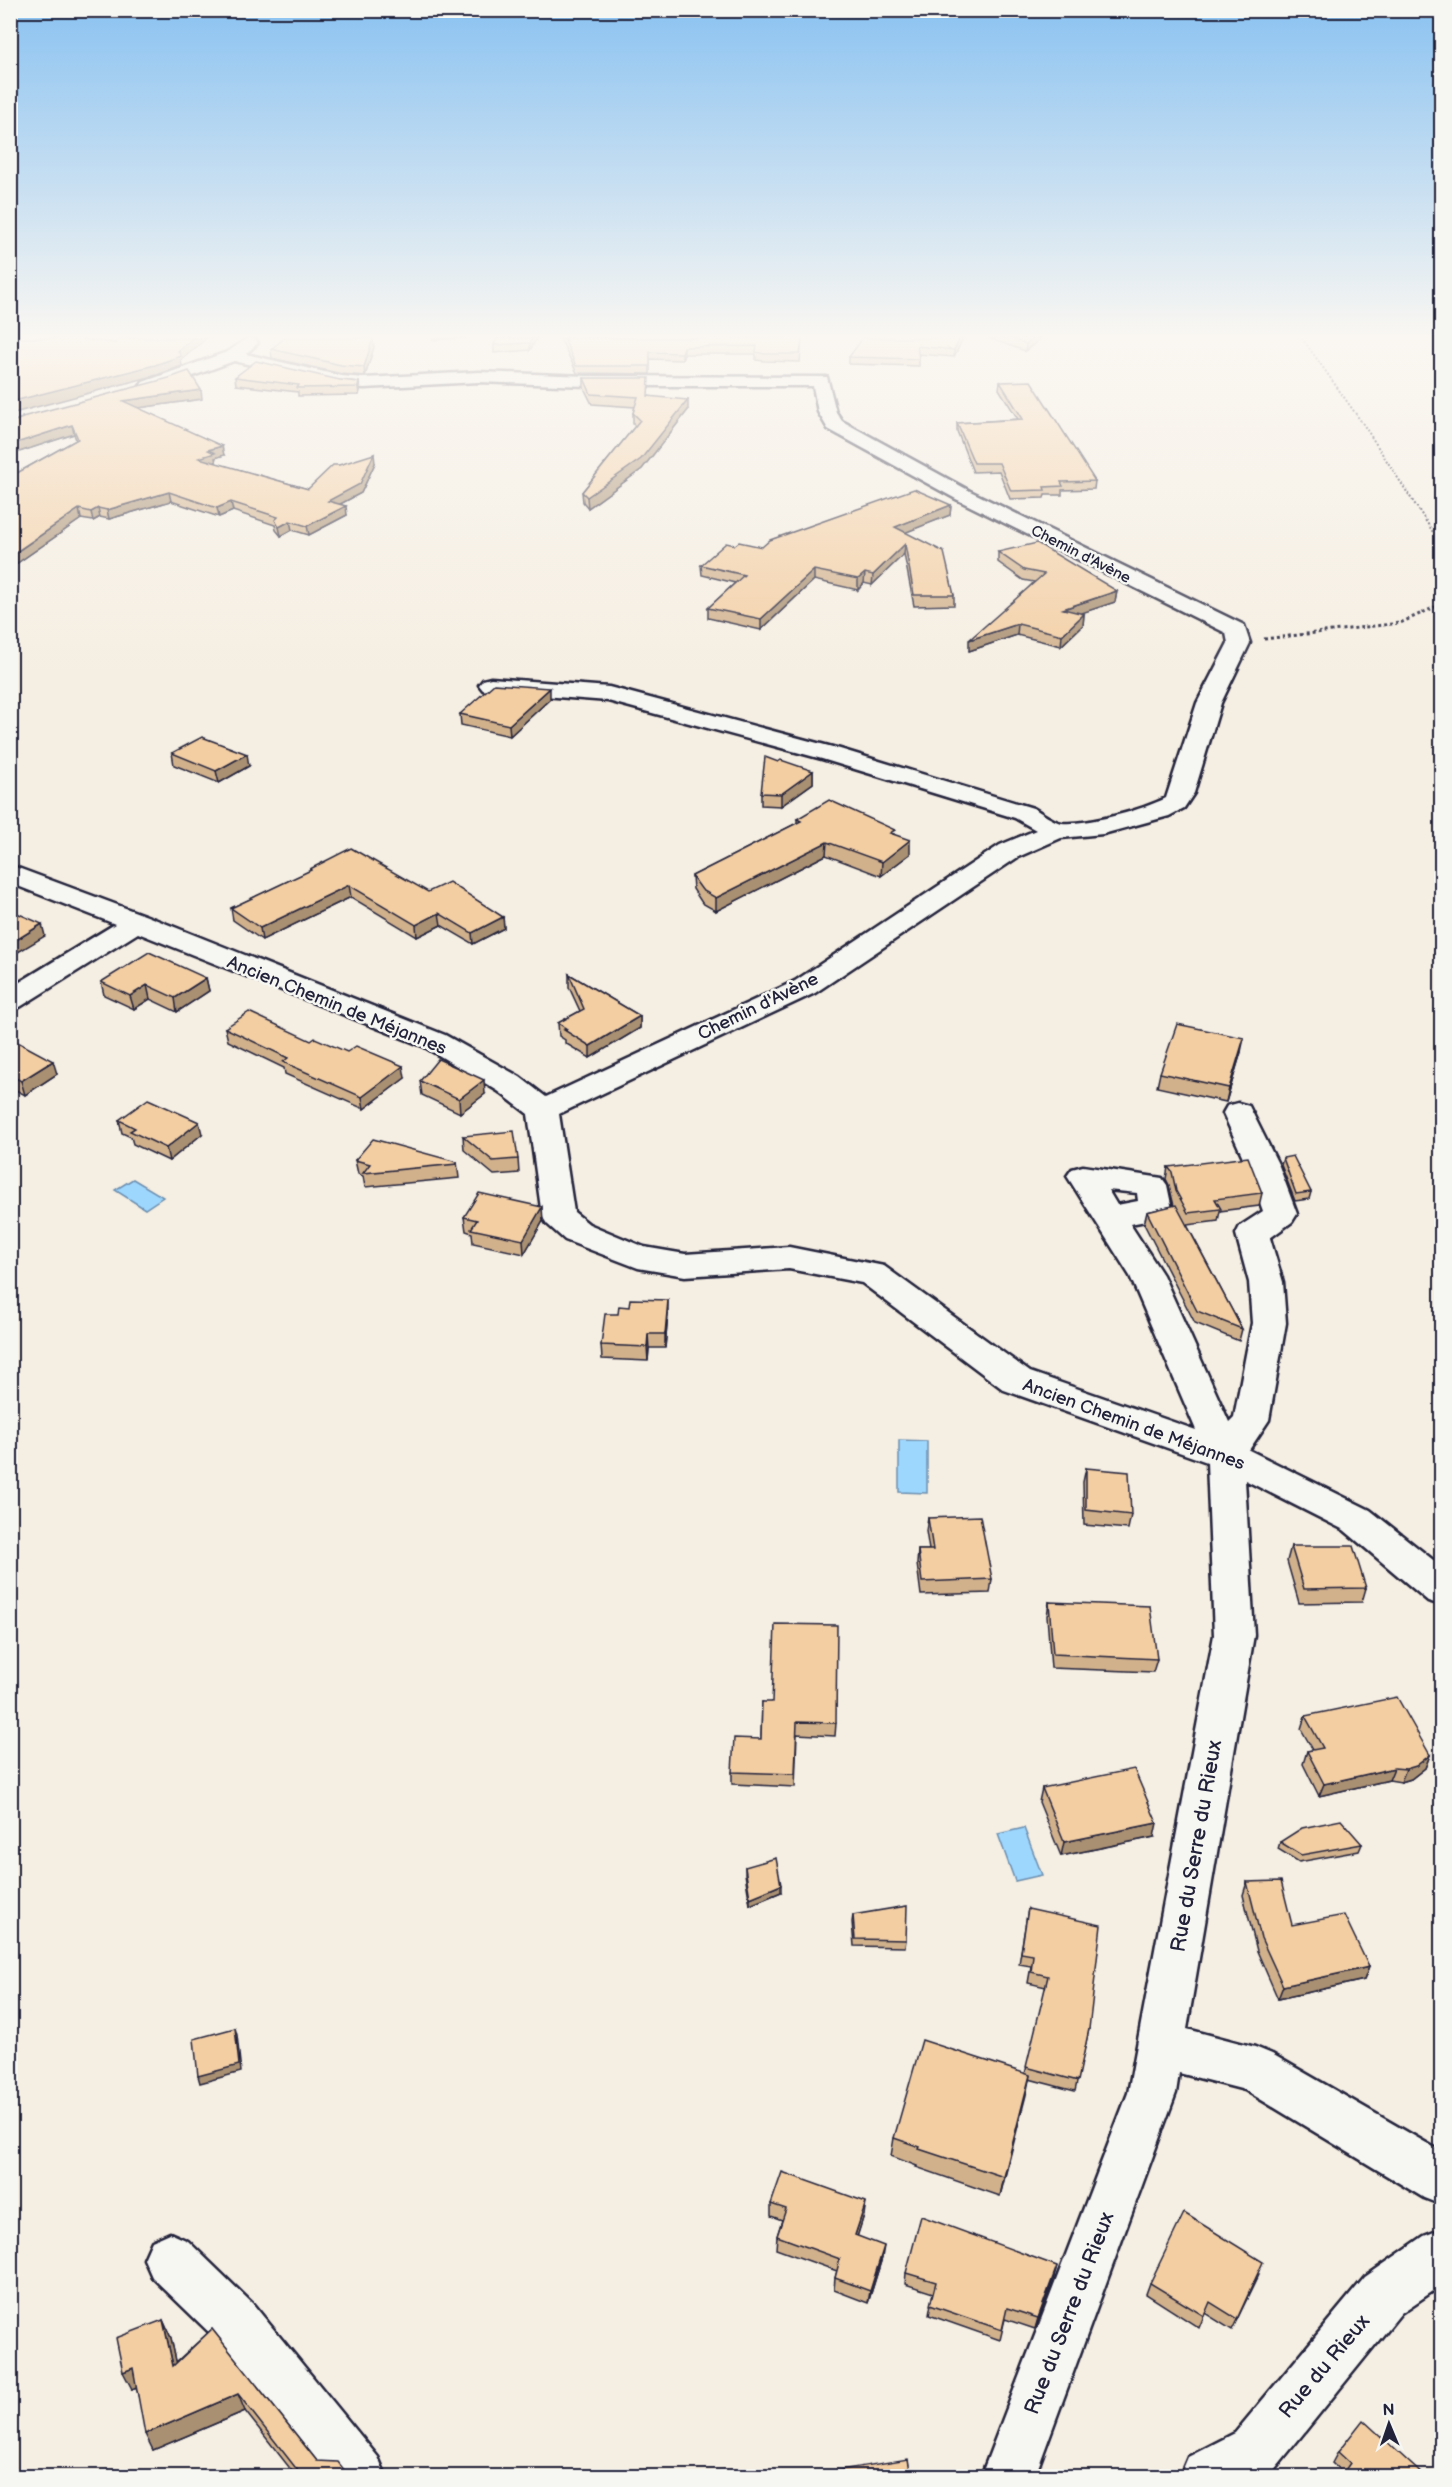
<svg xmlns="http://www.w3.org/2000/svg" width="1452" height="2487" viewBox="0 0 1452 2487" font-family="'Balsamiq Sans',sans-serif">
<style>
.water{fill:#9ed7fe;stroke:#6c8fb0;stroke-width:1.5}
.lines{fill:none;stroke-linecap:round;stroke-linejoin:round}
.minor-casing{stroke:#22223b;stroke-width:5}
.path-far1{stroke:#22223b;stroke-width:2;stroke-dasharray:2 2;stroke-linecap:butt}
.path{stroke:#22223b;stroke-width:3;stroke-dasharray:3 3;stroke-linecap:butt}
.minor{fill:#f6f6f2;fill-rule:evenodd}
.wall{fill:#d1b18c;stroke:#22223b;stroke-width:1.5}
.shaded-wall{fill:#aa9072;stroke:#22223b;stroke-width:1.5}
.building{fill:#f3cea3;stroke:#22223b;stroke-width:1.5}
.labels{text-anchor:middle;stroke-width:5;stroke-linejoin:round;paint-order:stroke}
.far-street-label{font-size:15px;fill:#22223b;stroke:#f6f6f2}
.street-label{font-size:18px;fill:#22223b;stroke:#f6f6f2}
.near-street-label{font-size:21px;fill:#22223b;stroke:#f6f6f2}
</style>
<rect width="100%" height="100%" fill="#f5eee2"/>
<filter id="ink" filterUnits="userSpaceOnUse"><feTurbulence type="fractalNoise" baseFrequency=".0167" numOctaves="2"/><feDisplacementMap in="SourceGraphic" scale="12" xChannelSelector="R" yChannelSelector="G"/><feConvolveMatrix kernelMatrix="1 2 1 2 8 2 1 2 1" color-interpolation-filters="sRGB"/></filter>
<g filter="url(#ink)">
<!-- water -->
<g class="water">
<polygon points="133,1179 163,1197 145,1209 115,1190"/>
<polygon points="899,1440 927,1441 927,1493 899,1492"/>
<polygon points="1024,1828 1042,1875 1015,1881 998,1834"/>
</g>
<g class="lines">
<defs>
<g id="minor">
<path d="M248,338L255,339L258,343L246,354L342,376L364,378L479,372L587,376L827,377L836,412L842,421L970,491L1244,625L1250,643L1221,703L1194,793L1184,808L1169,816L1103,834L1061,838L1018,857L815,993L559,1114L574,1212L589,1224L644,1247L685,1254L789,1247L884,1266L1030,1372L1196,1430L1130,1276L1067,1176L1072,1169L1083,1166L1162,1178L1167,1185L1172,1209L1167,1217L1130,1224L1163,1275L1229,1422L1234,1417L1252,1323L1249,1282L1236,1234L1240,1226L1263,1211L1247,1166L1223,1113L1227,1106L1238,1103L1249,1106L1279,1166L1297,1214L1292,1222L1270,1238L1283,1282L1286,1323L1269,1420L1249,1450L1370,1510L1442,1567V1605L1428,1601L1344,1530L1245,1480L1254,1635L1187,2029L1255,2047L1272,2054L1442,2152V2205L1424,2198L1245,2090L1179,2073L1176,2093L1035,2476H981L1128,2093L1214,1635L1207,1462L1004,1390L862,1283L789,1269L685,1276L638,1268L565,1240L547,1224L542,1216L528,1114L498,1091L425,1047L138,933L20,1007L10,1009V988L115,924L10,883V865L147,916L445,1035L520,1077L546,1097L795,981L1000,845L1036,830L1015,818L822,759L608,701L491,692L483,690L479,685L483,680L491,678L609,687L840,749L1033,808C1041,812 1053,822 1062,823C1089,825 1142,810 1166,798L1197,703L1228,643L1226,633L956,499L828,429L818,412L813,386H587L479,382L364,388L342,386L234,361L155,390H143L140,386L143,382L227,352ZM1108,1190L1137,1193L1138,1201L1117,1205Z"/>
<polygon points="1442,2229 1442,2285 1401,2313 1273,2471 1263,2476 1180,2476 1188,2457 1235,2433 1365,2277 1424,2236"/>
<polygon points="170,2233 188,2241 253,2304 378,2457 386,2476 325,2476 217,2340 152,2277 144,2259 152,2241"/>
</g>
</defs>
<!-- minor casing -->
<use href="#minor" class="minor-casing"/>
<!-- path-far1 -->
<polyline class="path-far1" points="1302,338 1363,424 1442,546"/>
<!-- path -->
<polyline class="path" points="1264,639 1400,623 1442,604"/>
<!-- minor -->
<use href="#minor" class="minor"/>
</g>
<!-- wall -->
<g class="wall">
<polygon points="433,338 466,338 433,340"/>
<polygon points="537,338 530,350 494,353 494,345"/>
<polygon points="560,338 802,338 800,362 765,361 756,360 756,354 684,354 682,360 650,359 650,374 577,373"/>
<polygon points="963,338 954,357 919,354 919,366 849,364 849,357"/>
<polygon points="988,338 1041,338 1025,351"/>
<polygon points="374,347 365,376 342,374 272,358 271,349"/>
<polygon points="235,377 340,380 359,382 360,390 359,395 298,396 298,392 236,385"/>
<polygon points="584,378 649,396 688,410 642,469 588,508 583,502 582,492 635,426 633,424 633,413 635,407 592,404 584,388"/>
<polygon points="1000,382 1095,481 1094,489 1062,490 1062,495 1045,495 1044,498 1010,499 999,471 973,472 957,431 957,423 1018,419 999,389"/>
<polygon points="202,399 138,408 224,455 215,458 216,462 215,463 308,489 339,465 375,463 361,493 340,504 347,515 309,535 292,530 281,536 276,530 275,525 233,511 219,517 171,501 109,519 100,517 93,521 81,519 13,566 10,566 10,477 76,440 74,434 10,455 10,423 22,418 22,417"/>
<polygon points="951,505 950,515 905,532 954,595 954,605 914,606 904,554 872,585 864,583 858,590 814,580 761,630 708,618 708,608 735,583 702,575 701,565 735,545 762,547"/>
<polygon points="998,552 1117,591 1115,602 1080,613 1084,614 1083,625 1061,646 1017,635 969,651 1034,582 1023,580 998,562"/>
<polygon points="550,699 510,736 461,725 460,714"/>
<polygon points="172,753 249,766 219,783 174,765"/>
<polygon points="778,762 813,771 813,783 781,806 761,805 761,793"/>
<polygon points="797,819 894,834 910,854 881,876 826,855 716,911 702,903 693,889 692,876 797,823"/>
<polygon points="310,869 428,892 503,917 504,928 473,944 441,925 417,937 351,897 262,940 233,920 231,908 310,871"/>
<polygon points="569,974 640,1016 640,1028 590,1058 565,1043 565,1040 559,1036 558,1023 580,1011 569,987"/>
<polygon points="206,978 209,991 177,1012 150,999 134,1009 104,995 101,982"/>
<polygon points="225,1028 311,1041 405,1078 364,1109 285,1074 284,1068 228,1041"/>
<polygon points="10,1040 57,1074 25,1095 10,1087"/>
<polygon points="1241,1052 1226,1102 1157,1087 1160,1073"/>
<polygon points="420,1081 485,1094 460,1113 422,1095"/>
<polygon points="119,1120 202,1134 169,1161 133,1144 131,1137 122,1133"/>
<polygon points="463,1136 518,1159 519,1173 494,1175 464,1150"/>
<polygon points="1283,1158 1311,1192 1309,1199 1295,1201 1281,1165"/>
<polygon points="355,1160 457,1162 459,1178 365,1187 363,1176 358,1174"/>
<polygon points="1168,1167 1262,1193 1259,1206 1220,1211 1218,1221 1187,1225 1242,1329 1239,1341 1195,1323 1144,1224 1147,1212 1174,1206 1169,1185 1166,1179"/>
<polygon points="464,1217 543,1221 524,1254 473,1243 472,1233 466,1231"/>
<polygon points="668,1314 665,1348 649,1348 648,1361 602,1359 601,1345"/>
<polygon points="1086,1468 1131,1515 1128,1529 1084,1525 1083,1482"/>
<polygon points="928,1518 992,1579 990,1593 921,1595 917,1564 918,1550 929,1550 926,1531"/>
<polygon points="1291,1546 1366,1588 1362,1602 1299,1603 1287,1561"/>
<polygon points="1049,1602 1157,1659 1153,1672 1051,1668 1047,1616"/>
<polygon points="762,1702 836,1723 835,1736 797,1734 795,1787 732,1784 732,1772 761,1739"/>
<polygon points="1305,1716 1430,1755 1425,1768 1411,1779 1401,1782 1389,1780 1319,1796 1303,1764 1307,1751 1313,1750 1301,1729"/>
<polygon points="1442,1757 1442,1768 1439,1763"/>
<polygon points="1042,1788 1154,1837 1061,1856 1039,1802"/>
<polygon points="1280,1842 1362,1844 1359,1851 1299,1862 1278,1849"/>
<polygon points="1442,1854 1442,1866 1438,1862"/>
<polygon points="745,1867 781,1892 750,1905 745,1874"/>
<polygon points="1247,1882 1292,1925 1369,1967 1364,1980 1278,1999 1257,1951 1243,1895"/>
<polygon points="1028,1909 1089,2029 1075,2091 1029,2079 1000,2196 916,2167 917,2166 891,2156 894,2138 1025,2074 1046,1987 1028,1983 1031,1966 1019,1964"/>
<polygon points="853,1915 906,1940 905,1947 854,1946 852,1922"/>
<polygon points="771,2204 864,2215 857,2236 882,2258 868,2303 834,2290 835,2278 837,2271 776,2249 777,2236 782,2220 771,2216"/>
<polygon points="906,2273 1054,2277 1035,2329 1005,2319 1000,2340 929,2315 933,2293 905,2284"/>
<polygon points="1259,2274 1232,2330 1205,2313 1199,2328 1146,2294 1150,2283"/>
<polygon points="163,2320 171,2338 176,2362 212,2329 317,2461 349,2476 296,2476 245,2411 153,2450 136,2387 132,2389"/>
<polygon points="1338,2452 1424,2476 1343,2473 1332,2463"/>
</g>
<!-- shaded-wall -->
<g class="shaded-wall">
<polygon points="193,338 207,338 181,360 182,366 157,375 10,414 10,402 178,351"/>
<polygon points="373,338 374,347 365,376 364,367"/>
<polygon points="532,338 537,338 530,350 530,343"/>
<polygon points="960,338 963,338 954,357 954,350"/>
<polygon points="1032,338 1041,338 1025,351 1026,344"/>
<polygon points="684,347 684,354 682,360 682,353"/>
<polygon points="359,382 360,390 359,395 358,387"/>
<polygon points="201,390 202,399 124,410 123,401"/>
<polygon points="688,400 688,410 642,469 588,508 587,497"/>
<polygon points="72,425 74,434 10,455 10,445"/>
<polygon points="222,446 224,455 215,458 216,462 200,467 199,458 208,450"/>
<polygon points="374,454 375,463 361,493 329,510 328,501"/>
<polygon points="169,492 171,501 109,519 107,510"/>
<polygon points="231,502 233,511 219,517 217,508"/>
<polygon points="951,505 950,515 894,537 895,527"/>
<polygon points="346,506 347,515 309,535 307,526"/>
<polygon points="98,508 100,517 93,521 91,512"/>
<polygon points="79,509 81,519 13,566 11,556"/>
<polygon points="290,521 292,530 281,536 279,527"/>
<polygon points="905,544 904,554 872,585 873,575"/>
<polygon points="814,570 814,580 761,630 761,619"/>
<polygon points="865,573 864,583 858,590 858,579"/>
<polygon points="1117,591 1115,602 1061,620 1063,609"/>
<polygon points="1084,614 1083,625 1061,646 1062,635"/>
<polygon points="1018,624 1017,635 969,651 969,640"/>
<polygon points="550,688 550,699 510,736 509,725"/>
<polygon points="247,754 249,766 219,783 216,771"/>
<polygon points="813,771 813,783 781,806 781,794"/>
<polygon points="910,840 910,854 881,876 882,862"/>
<polygon points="827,842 826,855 716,911 716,898"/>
<polygon points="349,885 351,897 262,940 260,928"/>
<polygon points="439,913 441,925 417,937 416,925"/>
<polygon points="503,917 504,928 473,944 472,933"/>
<polygon points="42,924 45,936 10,957 10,944"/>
<polygon points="206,978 209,991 177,1012 175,998"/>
<polygon points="147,985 150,999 134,1009 130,996"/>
<polygon points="640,1016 640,1028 590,1058 590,1046"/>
<polygon points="1244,1038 1241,1052 1226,1102 1229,1088"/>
<polygon points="53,1061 57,1074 25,1095 21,1081"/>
<polygon points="403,1066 405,1078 364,1109 362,1097"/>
<polygon points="484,1080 485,1094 460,1113 459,1099"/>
<polygon points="199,1122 202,1134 169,1161 166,1148"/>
<polygon points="542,1207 543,1221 524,1254 523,1240"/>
<polygon points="668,1300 668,1314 665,1348 665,1334"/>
<polygon points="648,1334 649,1348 648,1361 647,1347"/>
<polygon points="1430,1755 1425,1768 1411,1779 1401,1782 1406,1769"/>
<polygon points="1394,1768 1389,1780 1319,1796 1324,1784"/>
<polygon points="1157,1823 1154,1837 1061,1856 1064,1842"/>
<polygon points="781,1885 781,1892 750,1905 750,1898"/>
<polygon points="1369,1967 1364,1980 1278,1999 1283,1986"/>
<polygon points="235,2028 237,2035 241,2072 200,2083 198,2076"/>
<polygon points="1030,2075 1026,2095 1000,2196 1004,2177"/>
<polygon points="866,2202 864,2215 854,2247 855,2235"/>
<polygon points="884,2246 882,2258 868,2303 870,2291"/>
<polygon points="1057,2266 1054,2277 1035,2329 1038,2318"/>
<polygon points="163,2320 171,2338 181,2383 173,2366"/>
<polygon points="133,2368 141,2385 132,2389 123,2372"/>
<polygon points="238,2394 245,2411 153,2450 145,2434"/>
</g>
<!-- building -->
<g class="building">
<polygon points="10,338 74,338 115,343 121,338 193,338 178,351 181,356 155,365 10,402"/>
<polygon points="285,338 373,338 364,367 341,365 271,349"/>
<polygon points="497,338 532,338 530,343 494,345"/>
<polygon points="563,338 802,338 800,354 765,354 756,352 757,346 684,347 682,353 650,352 650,366 576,366 565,341 568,340 564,340"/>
<polygon points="863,338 960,338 954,350 917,346 919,359 849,357"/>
<polygon points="1010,338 1032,338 1026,344"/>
<polygon points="256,361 340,380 359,382 358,387 297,388 299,385 235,377"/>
<polygon points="189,371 201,390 123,401 222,446 208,450 215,453 199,458 308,489 333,465 339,465 374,454 360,484 328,501 346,506 307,526 290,521 279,527 275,520 278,517 231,502 217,508 169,492 107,510 98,508 91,512 79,509 10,556 10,477 78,439 72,425 10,445 10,423 25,417 22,417 169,378"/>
<polygon points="584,378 649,378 648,396 688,400 641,459 587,497 582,492 640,420 633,413 638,397 591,394"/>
<polygon points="1031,381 1095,481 1061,482 1063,486 1044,487 1045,490 1011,491 999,463 974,463 957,423 1023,419 1000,382"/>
<polygon points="914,489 951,505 895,527 944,552 954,595 914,595 905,544 873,575 865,573 858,579 814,570 761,619 708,608 744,575 701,565 726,543 735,545 739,542 762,547 770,540"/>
<polygon points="1037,543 1117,591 1063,609 1084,614 1062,635 1018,624 969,640 1044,574 1024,570 998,552"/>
<polygon points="494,684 550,688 509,725 460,714"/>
<polygon points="202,737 247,754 216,771 172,753"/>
<polygon points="765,757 778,762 781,760 813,771 781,794 761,793"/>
<polygon points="829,800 895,830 890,833 910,840 882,862 827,842 716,898 702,890 692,876 801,821 797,819"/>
<polygon points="351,848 428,892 449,882 503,917 472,933 439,913 416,925 349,885 260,928 231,908 311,870 310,869"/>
<polygon points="10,910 42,924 10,944"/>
<polygon points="149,952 206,978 175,998 147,985 130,996 101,982"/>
<polygon points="569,974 640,1016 590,1046 564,1030 567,1029 558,1023 584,1009"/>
<polygon points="249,1012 311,1041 315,1038 347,1052 356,1046 403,1066 362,1097 283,1062 288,1058 225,1028"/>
<polygon points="1177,1024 1244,1038 1229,1088 1160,1073"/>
<polygon points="12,1039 53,1061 21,1081 10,1075 10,1040"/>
<polygon points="438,1059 484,1080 459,1099 420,1081"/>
<polygon points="148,1099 199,1122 166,1148 130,1131 135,1128 119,1120"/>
<polygon points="514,1131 518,1159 493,1161 463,1136"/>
<polygon points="373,1139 457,1162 457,1164 363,1173 370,1164 355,1160"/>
<polygon points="1293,1156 1311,1192 1296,1194 1283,1158"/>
<polygon points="1248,1157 1262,1193 1215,1199 1221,1209 1188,1213 1176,1191 1172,1172 1168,1167"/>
<polygon points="479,1193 542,1207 523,1240 471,1229 477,1220 464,1217"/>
<polygon points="1176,1205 1242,1329 1197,1311 1147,1212"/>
<polygon points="630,1299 668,1300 665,1334 648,1334 647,1347 601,1345 605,1314 618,1314 619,1306 629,1307"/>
<polygon points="1086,1468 1129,1472 1131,1515 1086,1510"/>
<polygon points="980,1516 992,1579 922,1582 918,1550 933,1550 928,1518"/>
<polygon points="1291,1546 1353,1546 1366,1588 1304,1589"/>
<polygon points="1049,1602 1150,1606 1157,1659 1053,1654"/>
<polygon points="775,1624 837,1625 836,1723 797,1722 795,1774 732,1772 734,1738 761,1739 762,1702 772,1702"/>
<polygon points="1397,1697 1430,1755 1416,1766 1406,1769 1394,1768 1324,1784 1307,1751 1323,1748 1305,1716"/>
<polygon points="1134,1769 1157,1823 1064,1842 1042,1788"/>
<polygon points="1341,1820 1362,1844 1301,1855 1280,1842 1302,1828"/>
<polygon points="776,1858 781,1885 750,1898 745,1867"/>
<polygon points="1281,1881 1292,1925 1344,1915 1369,1967 1283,1986 1261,1938 1247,1882"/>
<polygon points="907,1906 906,1940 855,1939 853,1915"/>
<polygon points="1028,1909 1101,1925 1089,2029 1078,2081 1026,2067 1048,1976 1031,1972 1033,1955 1021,1953"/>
<polygon points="235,2028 239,2065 198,2076 194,2039"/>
<polygon points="922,2040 1030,2075 1004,2177 919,2149 920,2147 894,2138"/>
<polygon points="782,2172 866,2202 855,2235 884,2246 870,2291 835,2278 840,2259 777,2236 786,2209 771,2204"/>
<polygon points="1184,2213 1263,2262 1237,2319 1210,2302 1204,2316 1150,2283"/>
<polygon points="921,2216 1057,2266 1038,2318 1007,2308 1002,2330 930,2305 936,2282 906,2273"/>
<polygon points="163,2320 173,2366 212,2329 317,2461 338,2462 349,2476 302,2476 238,2394 145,2434 133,2368 123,2372 116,2338"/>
<polygon points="1363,2420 1424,2476 1341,2476 1350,2463 1338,2452"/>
<polygon points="908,2459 911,2476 828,2476 827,2472"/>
</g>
</g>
<!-- sky -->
<linearGradient id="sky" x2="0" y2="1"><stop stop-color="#8ac2f1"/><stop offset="0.49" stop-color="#faf7f2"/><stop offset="1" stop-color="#faf7f2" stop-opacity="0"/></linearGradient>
<rect width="1452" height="686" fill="url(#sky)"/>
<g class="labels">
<!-- far-street labels -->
<g class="far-street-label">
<text transform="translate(1081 554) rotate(27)" y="5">Chemin d'Avène</text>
</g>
<!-- street labels -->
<g class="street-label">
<text transform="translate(337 1005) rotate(22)" y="6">Ancien Chemin de Méjannes</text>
<text transform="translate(758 1006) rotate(-26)" y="6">Chemin d'Avène</text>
<text transform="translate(1134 1424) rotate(20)" y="6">Ancien Chemin de Méjannes</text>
</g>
<!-- near-street labels -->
<g class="near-street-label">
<text transform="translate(1196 1846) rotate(-80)" y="7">Rue du Serre du Rieux</text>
<text transform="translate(1069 2313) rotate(-69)" y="7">Rue du Serre du Rieux</text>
<text transform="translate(1324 2366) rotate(-50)" y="7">Rue du Rieux</text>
</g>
</g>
<!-- margin -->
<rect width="1452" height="2487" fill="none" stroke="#f6f6f2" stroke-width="36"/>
<rect x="18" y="18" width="1416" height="2451" fill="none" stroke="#22223b" stroke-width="2" filter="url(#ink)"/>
<!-- north arrow -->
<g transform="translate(1389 2424) rotate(358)" stroke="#f6f6f2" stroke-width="4.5" paint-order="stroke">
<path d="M0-4.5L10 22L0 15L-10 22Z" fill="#22223b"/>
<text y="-9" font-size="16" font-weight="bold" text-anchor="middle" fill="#22223b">N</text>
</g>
</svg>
